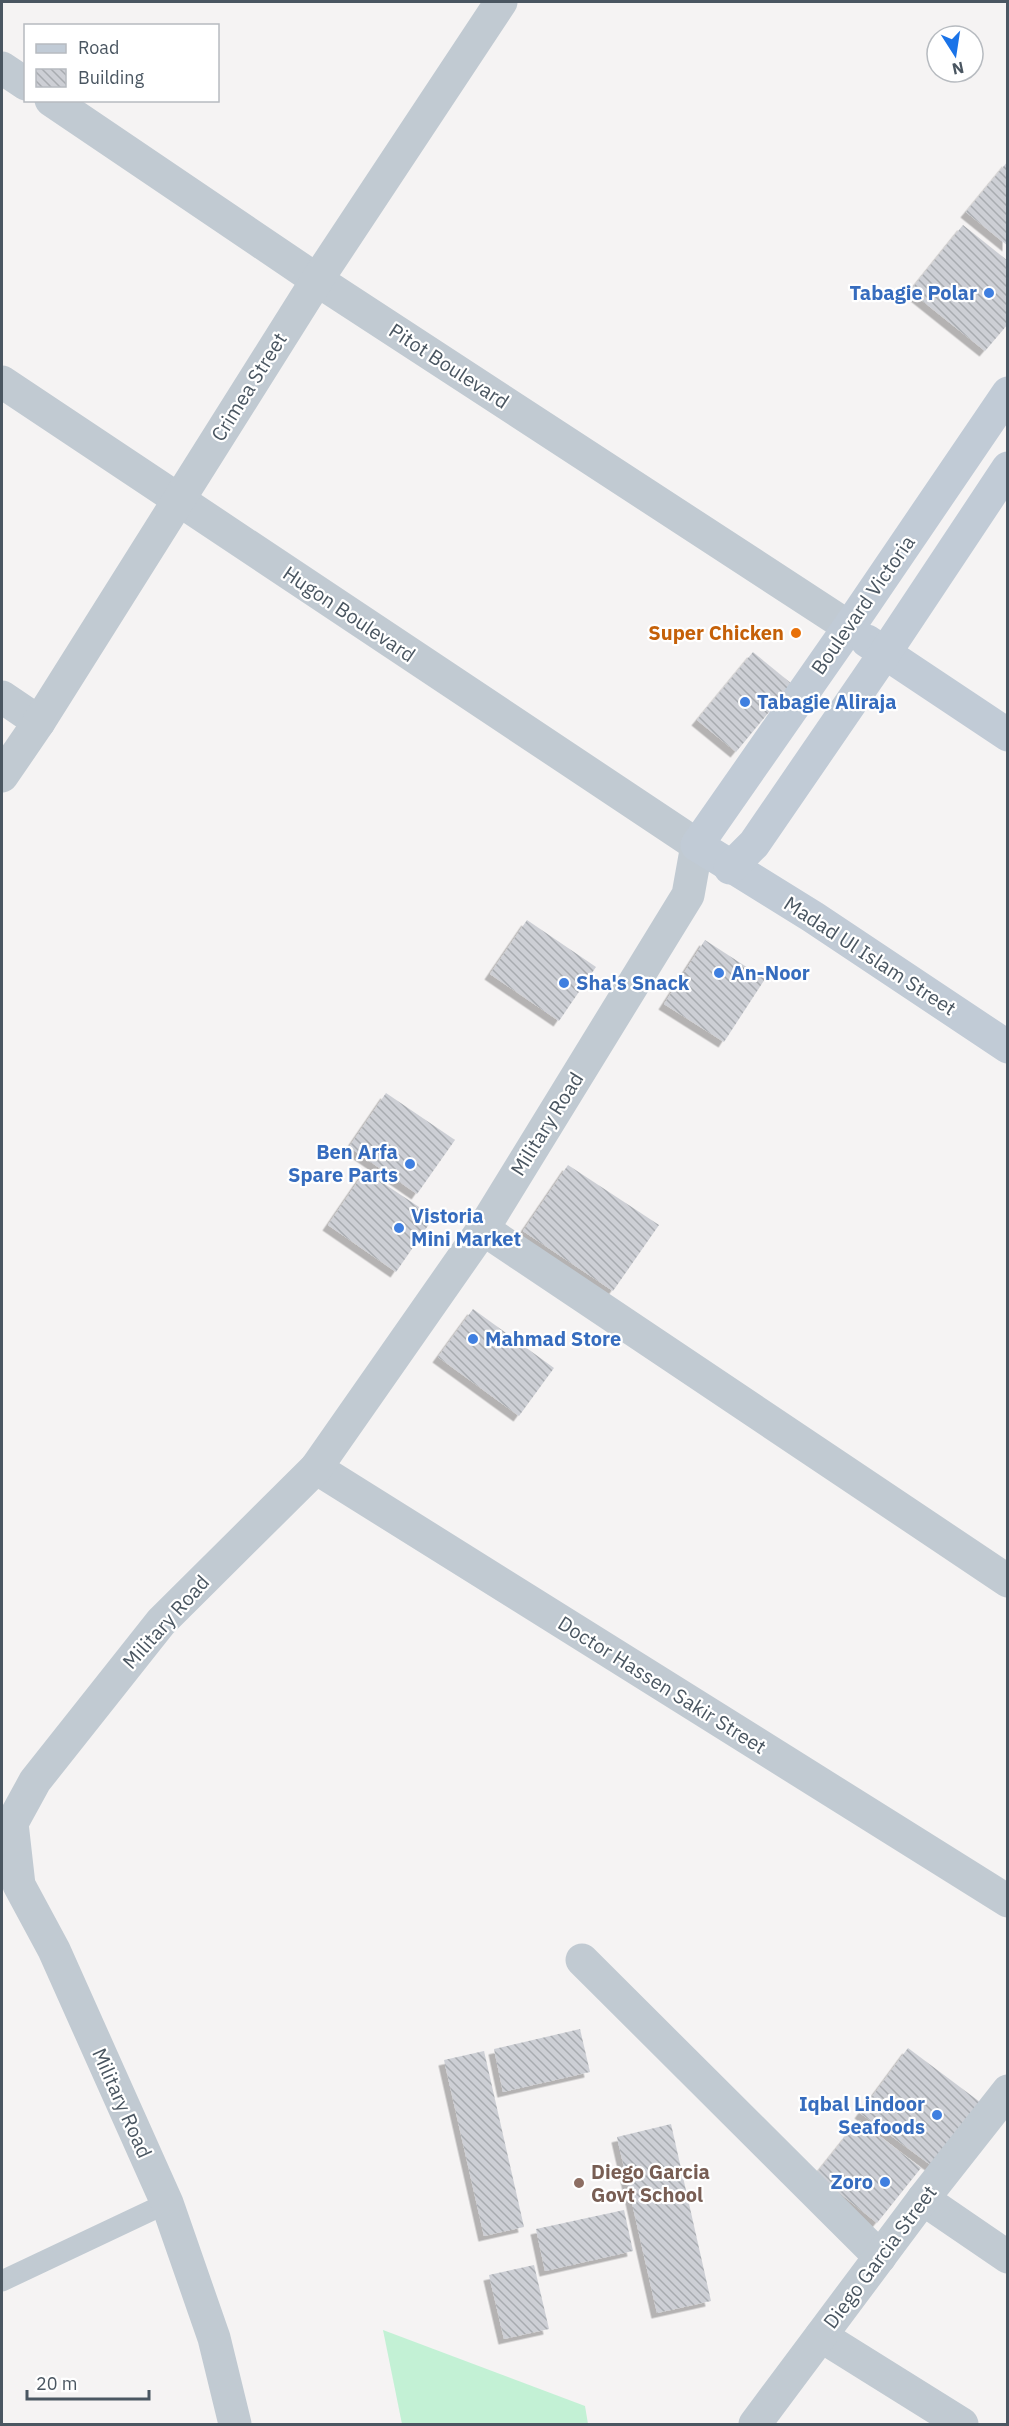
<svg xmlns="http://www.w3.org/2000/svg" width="1009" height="2426" viewBox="0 0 1009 2426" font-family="'IBM Plex Sans',sans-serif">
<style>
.pitch{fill:#c3f1d5}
.building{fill:url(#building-back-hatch);filter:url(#shadow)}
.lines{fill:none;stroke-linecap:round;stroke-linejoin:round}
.service{stroke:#c1cad2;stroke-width:21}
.minor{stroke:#c1cad2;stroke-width:33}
.tertiary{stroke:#c1cad2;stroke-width:33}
.secondary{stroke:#c1cbd6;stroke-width:33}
.shop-dot{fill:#3f7fe0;stroke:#fff;stroke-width:2}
.food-dot{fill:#e8710a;stroke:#fff;stroke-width:2}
.education-dot{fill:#8d6e63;stroke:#fff;stroke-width:2}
.labels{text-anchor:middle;stroke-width:4.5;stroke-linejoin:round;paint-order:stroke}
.shop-label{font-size:20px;font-weight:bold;fill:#366cbe;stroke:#fff;text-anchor:start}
.street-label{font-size:20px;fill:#4a5661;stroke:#fff}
.food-label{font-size:20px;font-weight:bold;fill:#c56008;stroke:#fff;text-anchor:end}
.education-label{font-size:20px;font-weight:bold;fill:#785e54;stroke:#fff;text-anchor:start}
</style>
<defs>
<pattern id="building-back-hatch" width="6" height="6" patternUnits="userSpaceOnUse" patternTransform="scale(1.5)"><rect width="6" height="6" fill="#cdcfd5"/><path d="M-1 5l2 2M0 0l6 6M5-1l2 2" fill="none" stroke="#a8abb0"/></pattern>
<filter id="shadow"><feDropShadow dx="-5.5" dy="5.5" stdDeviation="0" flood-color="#0004"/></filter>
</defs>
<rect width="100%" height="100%" fill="#f5f3f3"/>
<!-- pitch -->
<polygon class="pitch" points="383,2330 585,2406 588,2424 402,2424"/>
<!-- building -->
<g class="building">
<polygon points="1008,161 1008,246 966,212"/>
<polygon points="963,225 1008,261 1008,324 985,351 910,291"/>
<polygon points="753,652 792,684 736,752 697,720"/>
<polygon points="527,920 596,967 559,1021 490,974"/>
<polygon points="705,940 765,979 724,1042 664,1004"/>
<polygon points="386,1093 455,1140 417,1194 349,1147"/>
<polygon points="568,1165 659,1225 613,1291 523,1231"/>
<polygon points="365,1171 434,1217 396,1272 328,1225"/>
<polygon points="473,1309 554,1368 519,1416 438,1357"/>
<polygon points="580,2029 590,2072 503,2092 494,2049"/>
<polygon points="908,2048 980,2102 932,2166 860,2113"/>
<polygon points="484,2051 524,2227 484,2236 444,2060"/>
<polygon points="859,2120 921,2168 877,2223 816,2174"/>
<polygon points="671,2124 711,2301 657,2313 617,2137"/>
<polygon points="624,2210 633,2251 545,2271 536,2229"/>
<polygon points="534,2265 549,2329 504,2339 489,2275"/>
</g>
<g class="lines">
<!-- service -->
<polyline class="service" points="2,2281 167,2203"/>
<!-- minor -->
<g class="minor">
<polyline points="2,68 26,84"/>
<polyline points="51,100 317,280 849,627"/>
<polyline points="2,382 697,845"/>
<polyline points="2,697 39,722"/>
<polyline points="2,776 39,722 317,280 501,2"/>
<polyline points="483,1229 1008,1581"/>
<polyline points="316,1468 1008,1901"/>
<polyline points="582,1960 880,2257"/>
<polyline points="923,2199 1008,2257"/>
<polyline points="821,2336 962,2424"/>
</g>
<!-- tertiary -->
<g class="tertiary">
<polyline points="235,2424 214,2338 167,2203 54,1950 19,1885 12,1823 35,1781 161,1622 316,1468 483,1229 688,895 697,845"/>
<polyline points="755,2424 923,2199 1008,2091"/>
</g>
<!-- secondary -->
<g class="secondary">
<polyline points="1008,393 849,627 697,845 813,917 1008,1047"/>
<polyline points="867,641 1008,735"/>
<polyline points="730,868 754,844 885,653 1008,468"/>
</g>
</g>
<!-- markers -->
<g class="shop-dot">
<circle cx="989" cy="293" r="6"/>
<circle cx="745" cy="702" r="6"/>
<circle cx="719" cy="973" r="6"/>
<circle cx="564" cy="983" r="6"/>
<circle cx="410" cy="1164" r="6"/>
<circle cx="399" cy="1228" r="6"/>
<circle cx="473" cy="1339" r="6"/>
<circle cx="937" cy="2115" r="6"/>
<circle cx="885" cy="2182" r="6"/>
</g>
<circle class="food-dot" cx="796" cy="633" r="6"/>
<circle class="education-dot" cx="579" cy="2183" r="6"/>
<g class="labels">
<!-- shop labels -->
<g class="shop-label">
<text x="977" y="300" text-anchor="end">Tabagie Polar</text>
<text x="757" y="709">Tabagie Aliraja</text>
<text x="731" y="980">An-Noor</text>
<text x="576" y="990">Sha's Snack</text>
<text x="398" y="1159" text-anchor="end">Ben Arfa<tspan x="398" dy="23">Spare Parts</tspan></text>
<text x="411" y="1223">Vistoria<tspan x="411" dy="23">Mini Market</tspan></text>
<text x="485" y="1346">Mahmad Store</text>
<text x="925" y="2111" text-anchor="end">Iqbal Lindoor<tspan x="925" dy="23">Seafoods</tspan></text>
<text x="873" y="2189" text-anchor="end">Zoro</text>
</g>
<!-- street labels -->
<g class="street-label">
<text transform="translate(449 366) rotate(33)" y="7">Pitot Boulevard</text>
<text transform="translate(249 387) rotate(-58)" y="7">Crimea Street</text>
<text transform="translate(863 605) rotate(-55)" y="7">Boulevard Victoria</text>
<text transform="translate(349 614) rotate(34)" y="7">Hugon Boulevard</text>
<text transform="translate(870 956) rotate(33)" y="7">Madad Ul Islam Street</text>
<text transform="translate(547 1124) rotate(-58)" y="7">Military Road</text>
<text transform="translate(166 1622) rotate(-48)" y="7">Military Road</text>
<text transform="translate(662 1685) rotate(32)" y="7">Doctor Hassen Sakir Street</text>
<text transform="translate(122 2103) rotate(66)" y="7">Military Road</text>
<text transform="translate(880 2257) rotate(-53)" y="7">Diego Garcia Street</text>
</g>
<!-- food labels -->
<g class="food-label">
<text x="784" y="640">Super Chicken</text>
</g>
<!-- education labels -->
<g class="education-label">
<text x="591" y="2179">Diego Garcia<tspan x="591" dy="23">Govt School</tspan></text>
</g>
</g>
<!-- border -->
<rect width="1009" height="2426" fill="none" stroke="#4a5661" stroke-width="6"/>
<!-- legend -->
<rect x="24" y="24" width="195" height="78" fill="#ffffff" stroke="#b7bbc0" stroke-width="1.5"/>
<rect x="36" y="44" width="30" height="9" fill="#c1cbd6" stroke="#b7bbc0" stroke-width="1.5"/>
<text x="78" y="54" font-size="18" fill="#4a5661">Road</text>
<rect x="36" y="69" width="30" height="18" fill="url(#building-back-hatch)" stroke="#b7bbc0" stroke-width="1.5"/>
<text x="78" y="84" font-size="18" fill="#4a5661">Building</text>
<!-- north arrow -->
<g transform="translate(955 54) rotate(168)"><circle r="28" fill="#ffffff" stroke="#b7bbc0" stroke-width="1.5"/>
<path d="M0-4.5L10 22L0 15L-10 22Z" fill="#1a73e8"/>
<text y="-9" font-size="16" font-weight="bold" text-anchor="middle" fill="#4a5661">N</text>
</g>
<!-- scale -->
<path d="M27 2390v9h122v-9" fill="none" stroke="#4a5661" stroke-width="3"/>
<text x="36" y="2390" font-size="18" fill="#4a5661" stroke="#ffffff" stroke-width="4.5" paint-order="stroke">20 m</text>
</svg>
